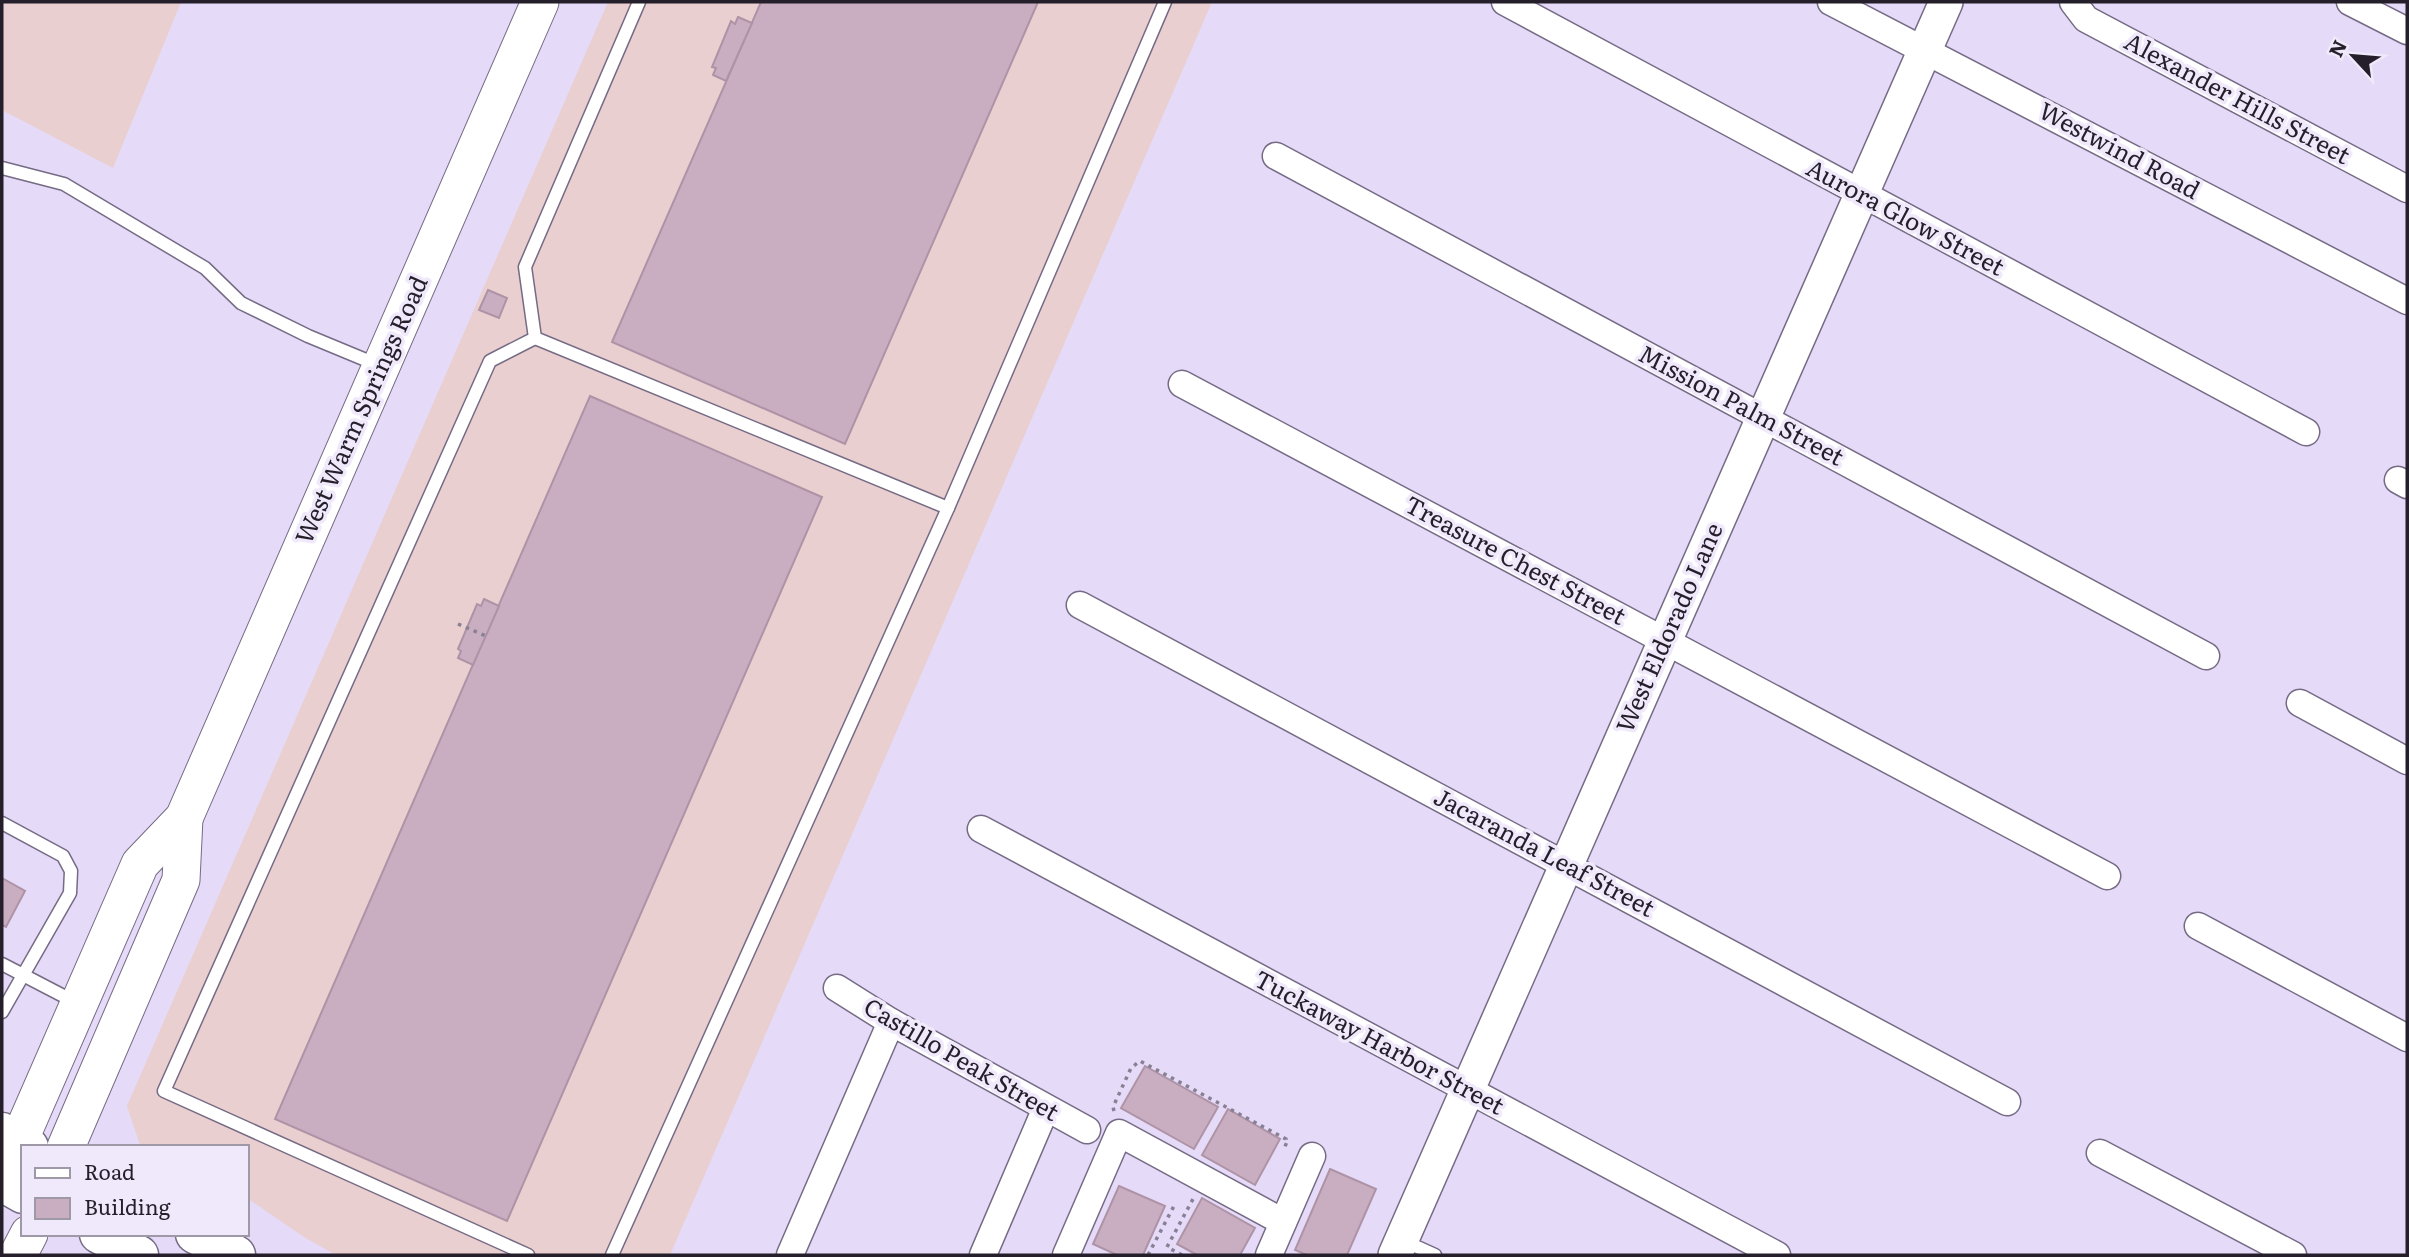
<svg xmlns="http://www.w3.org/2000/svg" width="2409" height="1257" viewBox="0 0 2409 1257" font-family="Literata,serif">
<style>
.industrial{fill:#e9cfcf}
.building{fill:#c9aec1;stroke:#ae93a6;stroke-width:2}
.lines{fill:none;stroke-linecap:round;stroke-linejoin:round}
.service-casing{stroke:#766b85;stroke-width:15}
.minor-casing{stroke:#766b85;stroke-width:29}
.tertiary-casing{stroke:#766b85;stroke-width:36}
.secondary-casing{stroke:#766b85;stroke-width:39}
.primary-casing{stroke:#766b85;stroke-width:41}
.path{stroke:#888094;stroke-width:3.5;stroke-dasharray:3.5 5;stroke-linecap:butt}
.service{stroke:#fff;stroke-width:12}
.minor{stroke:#fff;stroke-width:26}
.tertiary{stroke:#fff;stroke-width:33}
.secondary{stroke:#fff;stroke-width:37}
.primary{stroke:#fff;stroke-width:38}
.labels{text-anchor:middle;stroke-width:7;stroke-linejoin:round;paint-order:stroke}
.street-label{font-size:24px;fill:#241f2a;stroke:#f0e9fb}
</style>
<rect width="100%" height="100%" fill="#e5daf7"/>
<!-- industrial -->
<g class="industrial">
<polygon points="2,2 181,2 113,168 2,110"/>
<polygon points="608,2 1212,2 670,1255 336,1255 304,1237 247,1198 247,1147 143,1147 140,1145 127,1106"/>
</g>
<!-- building -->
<g class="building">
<polygon points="761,2 1038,2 845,444 612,342"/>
<polygon points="738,17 752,23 726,81 713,75 716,68 712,67 731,21 735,24"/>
<polygon points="488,290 507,298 499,318 479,310"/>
<polygon points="590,396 822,497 507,1221 275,1119"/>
<polygon points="484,599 499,606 473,665 458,658 461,651 458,649 477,604 481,606"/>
<polygon points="2,878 25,891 6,927 2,925"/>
<polygon points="1145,1066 1218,1107 1194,1149 1121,1108"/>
<polygon points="1228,1109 1280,1139 1255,1185 1202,1155"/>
<polygon points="1330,1169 1376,1189 1347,1255 1307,1255 1295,1250"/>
<polygon points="1119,1186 1165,1206 1143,1255 1117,1255 1093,1244"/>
<polygon points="1202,1198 1255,1228 1240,1255 1197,1255 1177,1244"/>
</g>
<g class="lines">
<defs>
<g id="service">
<polyline points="2,168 64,184 205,268 241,303 308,336 378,365"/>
<polyline points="535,338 948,508"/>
<polyline points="2,823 63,856 71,871 70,893 2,1012"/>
<polyline points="2,964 75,1002"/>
<polyline points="1404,1241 1435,1255"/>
<polyline points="528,1255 164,1091 490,361 535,338 525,267 639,2"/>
<polyline points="612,1255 948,508 1165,2"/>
</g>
<g id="minor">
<polyline points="1505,2 2306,432"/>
<polyline points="1831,2 2407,301"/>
<polyline points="2073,2 2086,19 2407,189"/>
<polyline points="2350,2 2407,31"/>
<polyline points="1276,156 2206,656"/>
<polyline points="1182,384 2107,876"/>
<polyline points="2398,480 2407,485"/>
<polyline points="1080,605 2007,1102"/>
<polyline points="2300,703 2407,761"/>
<polyline points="981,829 1777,1255"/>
<polyline points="2198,926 2407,1038"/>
<polyline points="837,988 891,1022 1087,1130"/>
<polyline points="2100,1153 2293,1255"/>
<polyline points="790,1255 891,1022"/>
<polyline points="983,1255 1046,1108"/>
<polyline points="1066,1255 1119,1133 1283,1222"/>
<polyline points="1269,1255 1312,1156"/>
</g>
<polyline id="tertiary" points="1395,1255 1946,2"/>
<g id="secondary">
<polyline points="66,1147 181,880 184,818"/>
<polyline points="2,1180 140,864 184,818 540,2"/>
<polyline points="18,1255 29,1234"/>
</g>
<g id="primary">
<polyline points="2,1132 29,1147"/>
<polyline points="2,1182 23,1194"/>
<polyline points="99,1234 139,1255"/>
<polyline points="195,1234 236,1255"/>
</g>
</defs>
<!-- service casing -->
<use href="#service" class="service-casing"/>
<!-- minor casing -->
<use href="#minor" class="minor-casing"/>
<!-- tertiary casing -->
<use href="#tertiary" class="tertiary-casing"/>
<!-- secondary casing -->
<use href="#secondary" class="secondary-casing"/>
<!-- primary casing -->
<use href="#primary" class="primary-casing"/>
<!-- path -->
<g class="path">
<polyline points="458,624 486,636"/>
<polyline points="1114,1111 1113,1107 1131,1068 1140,1061 1286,1139 1284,1144 1291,1147"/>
<polyline points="1148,1255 1175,1204"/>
<polyline points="1182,1255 1167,1247 1193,1199"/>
</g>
<!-- service -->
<use href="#service" class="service"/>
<!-- minor -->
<use href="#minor" class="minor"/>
<!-- tertiary -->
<use href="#tertiary" class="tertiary"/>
<!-- secondary -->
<use href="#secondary" class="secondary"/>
<!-- primary -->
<use href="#primary" class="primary"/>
</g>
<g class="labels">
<!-- street labels -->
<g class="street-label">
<text transform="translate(2237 99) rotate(28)" y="8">Alexander Hills Street</text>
<text transform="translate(2119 151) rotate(28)" y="8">Westwind Road</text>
<text transform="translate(1905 218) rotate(28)" y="8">Aurora Glow Street</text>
<text transform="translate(1741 406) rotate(28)" y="8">Mission Palm Street</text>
<text transform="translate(362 410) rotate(-66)" y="8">West Warm Springs Road</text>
<text transform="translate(1515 561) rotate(28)" y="8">Treasure Chest Street</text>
<text transform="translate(1670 628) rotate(-66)" y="8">West Eldorado Lane</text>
<text transform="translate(1544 853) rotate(28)" y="8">Jacaranda Leaf Street</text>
<text transform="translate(1379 1043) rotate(28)" y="8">Tuckaway Harbor Street</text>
<text transform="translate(961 1060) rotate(30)" y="8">Castillo Peak Street</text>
</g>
</g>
<!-- border -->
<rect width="2409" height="1257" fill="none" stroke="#241f2a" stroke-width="7"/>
<!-- legend -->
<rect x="21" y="1145" width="228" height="91" fill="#f0e9fb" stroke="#9e98a7" stroke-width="2"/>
<rect x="35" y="1168" width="35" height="10" fill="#ffffff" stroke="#9e98a7" stroke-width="2"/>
<text x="84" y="1180" font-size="21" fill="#241f2a">Road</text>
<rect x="35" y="1198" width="35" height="21" fill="#c9aec1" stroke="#9e98a7" stroke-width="2"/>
<text x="84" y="1215" font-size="21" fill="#241f2a">Building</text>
<!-- north arrow -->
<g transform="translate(2353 56) rotate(296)" stroke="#f0e9fb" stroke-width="5" paint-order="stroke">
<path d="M0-5L12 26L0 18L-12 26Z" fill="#241f2a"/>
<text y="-10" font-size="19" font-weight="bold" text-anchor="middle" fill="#241f2a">N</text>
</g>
</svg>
